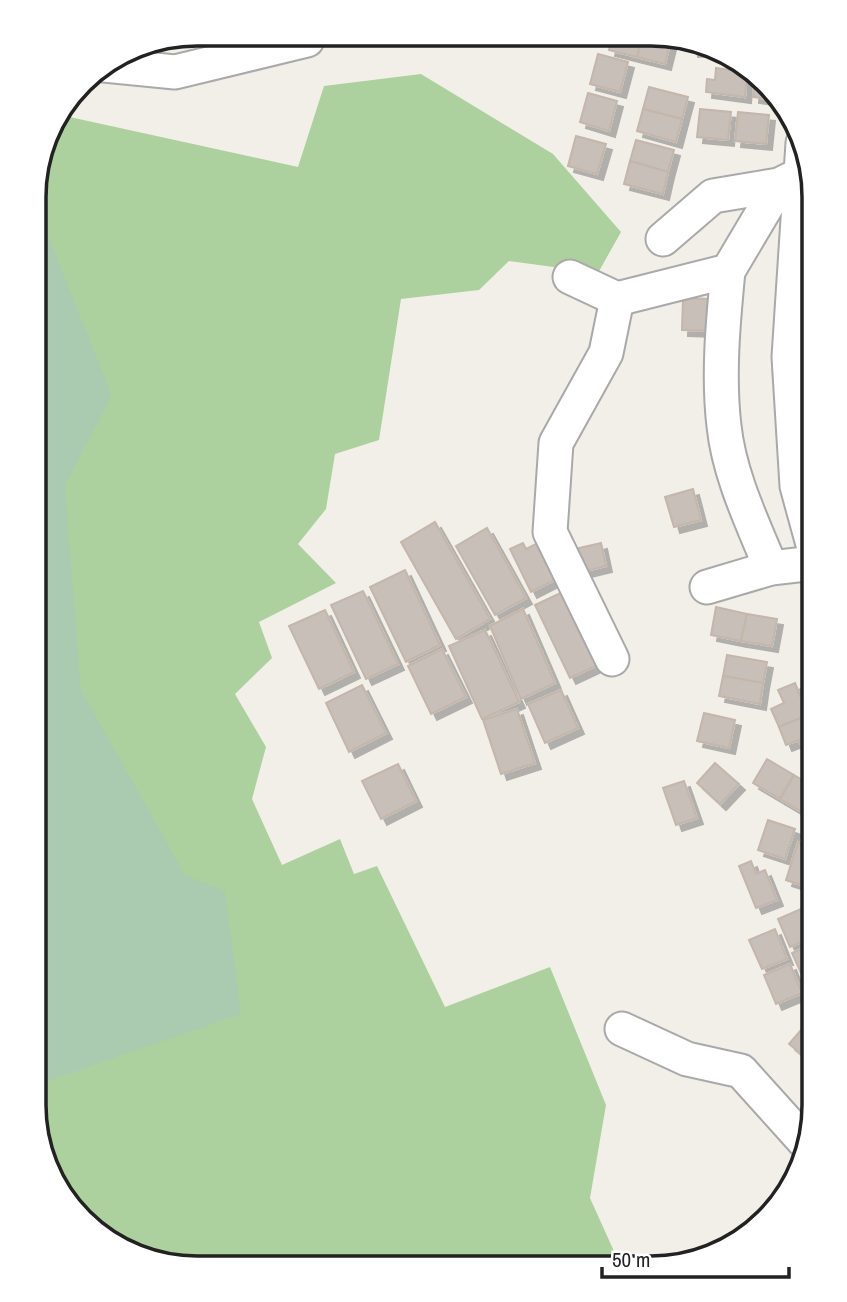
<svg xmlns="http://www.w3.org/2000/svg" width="847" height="1302" viewBox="0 0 847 1302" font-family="'Archivo Narrow',sans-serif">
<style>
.forest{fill:#add19e}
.cemetery{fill:#aacbaf}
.building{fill:#c7bfb8;stroke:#c4b6ab;stroke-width:2;filter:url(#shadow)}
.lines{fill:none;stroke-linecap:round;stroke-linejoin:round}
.minor-casing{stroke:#a9a9a9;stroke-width:37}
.minor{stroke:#fff;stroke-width:33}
.rim{fill:none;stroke:#222;stroke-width:3.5}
</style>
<defs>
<filter id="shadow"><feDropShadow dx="6" dy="6" stdDeviation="0" flood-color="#0004"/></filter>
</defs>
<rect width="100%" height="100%" fill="#f2efe9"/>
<!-- forest -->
<polygon class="forest" points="421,74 553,154 621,232 598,273 509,261 479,290 401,299 379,440 335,454 326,509 298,544 336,583 259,622 272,658 235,694 266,747 252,799 282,865 340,839 354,874 377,866 445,1007 550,967 606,1105 590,1198 622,1269 175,1267 97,1235 46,1168 33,1105 35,175 56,114 298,167 324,86"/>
<!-- cemetery -->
<polygon class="cemetery" points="35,203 112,395 65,485 81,690 185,875 225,891 241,1014 33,1086"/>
<!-- building -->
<g class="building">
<polygon points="672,36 665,64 637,57 642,37"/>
<polygon points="612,37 642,37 637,57 609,50"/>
<polygon points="691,40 711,50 692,51"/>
<polygon points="598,54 628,62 620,92 590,84"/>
<polygon points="716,68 747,72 745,97 706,92 707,79 715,80"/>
<polygon points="755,74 775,100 753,97"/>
<polygon points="649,87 688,97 682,119 643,109"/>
<polygon points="588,93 617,101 609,131 580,122"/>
<polygon points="643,109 682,119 676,142 637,131"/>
<polygon points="700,109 731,112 728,140 697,137"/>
<polygon points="738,112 769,115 766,144 735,141"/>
<polygon points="576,136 606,144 597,174 568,166"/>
<polygon points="636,140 674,150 668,172 630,161"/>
<polygon points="630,161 668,172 663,194 624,184"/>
<polygon points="683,298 711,299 710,331 682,330"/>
<polygon points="693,489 701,520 674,527 665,497"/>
<polygon points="435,522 490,619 456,639 401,542"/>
<polygon points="487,528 526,598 495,615 456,546"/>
<polygon points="542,541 560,577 531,592 510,549 523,543 526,549"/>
<polygon points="601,543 606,566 581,572 575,549"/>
<polygon points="405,570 440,645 406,662 370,587"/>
<polygon points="571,588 606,661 570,678 535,605"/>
<polygon points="363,591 398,664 366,679 331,605"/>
<polygon points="716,607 747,614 741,641 711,635"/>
<polygon points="523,609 555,683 521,699 490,626"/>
<polygon points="325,610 354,672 319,689 289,626"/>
<polygon points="747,614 777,619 772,646 741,641"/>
<polygon points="485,630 519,702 482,719 449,646"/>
<polygon points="442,649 466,697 431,714 408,666"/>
<polygon points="727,655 767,662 763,683 723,676"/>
<polygon points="723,676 763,683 760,704 719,696"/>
<polygon points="795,683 808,715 779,727 771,709 784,703 778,690"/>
<polygon points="362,685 386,733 349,752 326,703"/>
<polygon points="561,690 578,728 545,743 528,704"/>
<polygon points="517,709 535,763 501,774 483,720"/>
<polygon points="704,713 735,720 729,748 697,741"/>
<polygon points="808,715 814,727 814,749 805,753 799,740 786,745 779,727"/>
<polygon points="767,759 794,775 780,799 753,783"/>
<polygon points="715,763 739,784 720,804 697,783"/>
<polygon points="398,764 416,801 381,819 362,781"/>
<polygon points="794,775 814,787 813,803 807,815 780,799"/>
<polygon points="684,781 697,818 676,825 663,788"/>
<polygon points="768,820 795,829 785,859 758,850"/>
<polygon points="798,842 813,847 813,868 807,887 786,880"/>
<polygon points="751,861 756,874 765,870 777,900 756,908 739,866"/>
<polygon points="803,908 813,937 790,947 778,919"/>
<polygon points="775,929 787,959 762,969 749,940"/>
<polygon points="813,944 813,978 805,982 792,953"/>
<polygon points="790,964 802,993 776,1004 764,975"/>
<polygon points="808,1022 813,1026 813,1064 789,1044"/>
</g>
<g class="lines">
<defs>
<g id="minor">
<polyline points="104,65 175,72 307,40"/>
<polyline points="803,143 789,357 797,486 814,548"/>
<polyline points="663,239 713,196 779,185"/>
<path d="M728,271C723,322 718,376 724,426C729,475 753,524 771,568"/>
<polyline points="570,277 617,299 728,271 779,185 801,174"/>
<polyline points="707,587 771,568 814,563"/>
<polyline points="612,659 550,532 556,443 606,353 617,299"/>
<polyline points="622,1029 687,1059 741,1071 804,1141"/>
</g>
</defs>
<!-- minor casing -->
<use href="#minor" class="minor-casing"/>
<!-- minor -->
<use href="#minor" class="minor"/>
</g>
<!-- crop -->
<path d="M0 0H847V1302H0ZM197 46H651A151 151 0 0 1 802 197V1105A151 151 0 0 1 651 1256H197A151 151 0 0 1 46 1105V197A151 151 0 0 1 197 46Z" fill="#fff" fill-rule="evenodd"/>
<path class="rim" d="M197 46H651A151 151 0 0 1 802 197V1105A151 151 0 0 1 651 1256H197A151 151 0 0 1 46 1105V197A151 151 0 0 1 197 46Z"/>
<!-- scale -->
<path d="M602 1267v10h187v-10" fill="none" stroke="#222222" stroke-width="3.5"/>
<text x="612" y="1267" font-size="21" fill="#222222" stroke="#ffffff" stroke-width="5" paint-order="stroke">50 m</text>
</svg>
